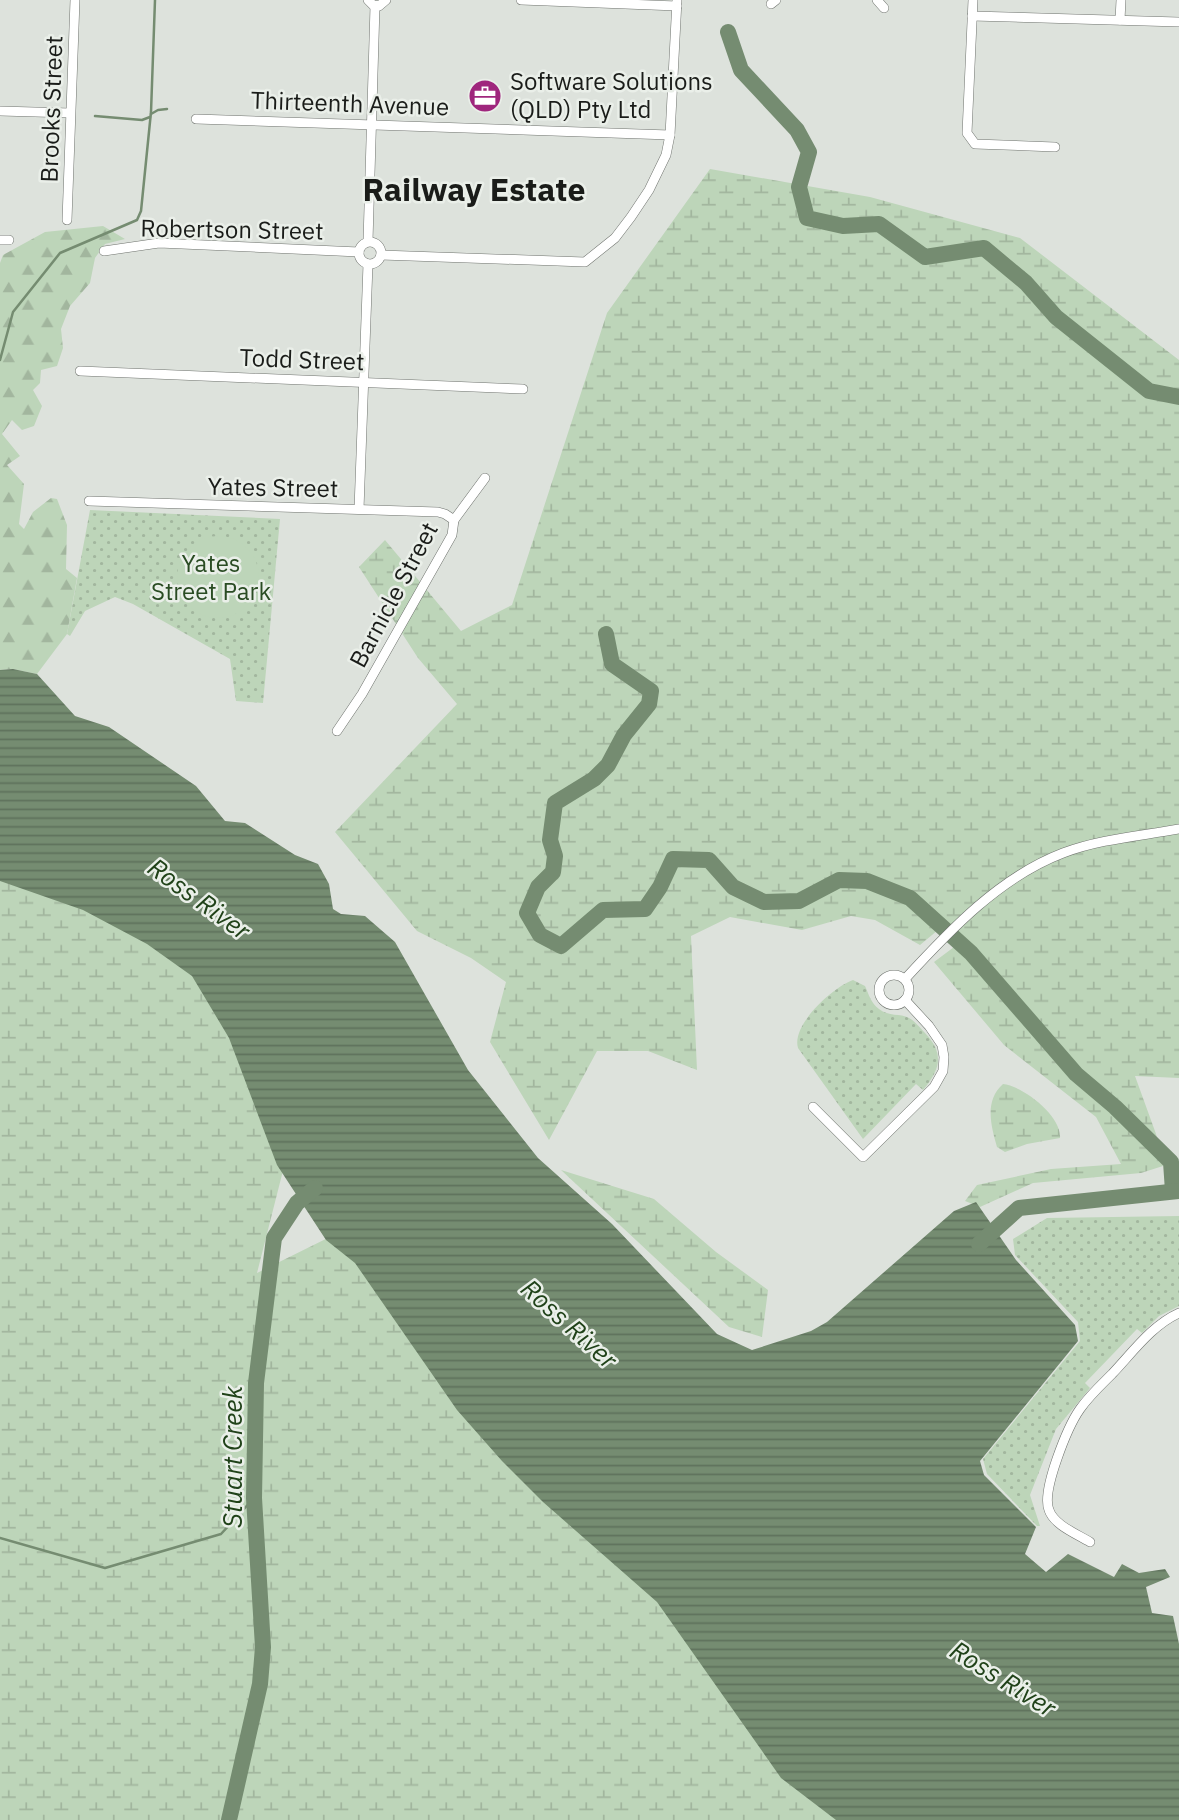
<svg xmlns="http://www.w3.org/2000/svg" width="1179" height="1820" viewBox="0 0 1179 1820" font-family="'IBM Plex Sans',sans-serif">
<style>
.grass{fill:url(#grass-dots)}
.forest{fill:url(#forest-firs)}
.wetland{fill:url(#wetland-marsh)}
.pitch{fill:#bdd5b9}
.water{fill:url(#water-rules)}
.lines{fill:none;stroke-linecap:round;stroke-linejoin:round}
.stream{stroke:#758c71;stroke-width:2.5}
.river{stroke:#758c71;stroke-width:16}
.minor-casing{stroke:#6f736e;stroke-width:10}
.minor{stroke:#fff;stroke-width:9}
.labels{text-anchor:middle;stroke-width:5;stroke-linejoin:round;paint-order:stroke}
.poi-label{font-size:24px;fill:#1a1c19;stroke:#eaefe9;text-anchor:start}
.street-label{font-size:24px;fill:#1a1c19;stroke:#eaefe9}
.park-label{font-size:24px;fill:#2a4c23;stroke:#eaefe9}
.water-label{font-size:26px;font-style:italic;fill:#204219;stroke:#eaefe9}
.district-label{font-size:32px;font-weight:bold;fill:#1a1c19;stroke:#eaefe9}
</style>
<defs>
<pattern id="grass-dots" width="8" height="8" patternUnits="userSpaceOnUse" patternTransform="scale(1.75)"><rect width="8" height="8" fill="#bdd5b9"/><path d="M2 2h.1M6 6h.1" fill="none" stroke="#a2b69e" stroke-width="1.8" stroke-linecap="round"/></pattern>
<pattern id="forest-firs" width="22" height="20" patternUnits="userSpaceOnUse" patternTransform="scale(1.75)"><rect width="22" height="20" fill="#bdd5b9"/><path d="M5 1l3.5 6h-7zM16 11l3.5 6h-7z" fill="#a2b69e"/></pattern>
<pattern id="wetland-marsh" width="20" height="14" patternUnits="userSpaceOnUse" patternTransform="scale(1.75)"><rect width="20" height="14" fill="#bdd5b9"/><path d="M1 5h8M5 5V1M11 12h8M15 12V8" fill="none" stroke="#a2b69e"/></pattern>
<pattern id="water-rules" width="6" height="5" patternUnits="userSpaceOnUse" patternTransform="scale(1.75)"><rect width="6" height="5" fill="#758c71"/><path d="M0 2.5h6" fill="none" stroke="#5f725c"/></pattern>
</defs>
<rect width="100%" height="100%" fill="#dde2dc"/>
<!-- grass -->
<g class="grass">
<polygon points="90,510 280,519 263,703 236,701 230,659 133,604 115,597 85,611 70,636 67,634"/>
<path d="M853,980L865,986C869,995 871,1003 879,1009C889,1017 900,1013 909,1018C916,1022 920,1028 925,1033C945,1054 940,1070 923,1090L916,1084L863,1139L798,1048C791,1025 833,987 853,980Z"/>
<polygon points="1179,1216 1179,1306 1159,1316 1142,1333 1137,1329 1085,1383 1090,1388 1056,1429 1030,1495 1040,1526 1037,1526 987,1474 983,1459 1080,1341 1078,1322 1015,1255 1013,1239 1047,1218"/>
</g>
<!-- forest -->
<polygon class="forest" points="103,226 125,239 105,244 95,258 90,283 70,306 61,329 63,348 57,366 41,370 40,383 33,390 42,406 34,426 22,430 12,420 2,434 20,456 7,465 24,484 19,524 24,529 33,512 51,498 57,499 67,525 66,569 77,578 67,634 37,674 13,669 0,670 0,263 3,255 45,232"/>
<!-- wetland -->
<g class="wetland">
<polygon points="710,169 870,197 1020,238 1179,360 1179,1078 1135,1076 1156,1134 1163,1166 1141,1173 1033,1183 980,1207 965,1201 977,1185 1051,1169 1121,1164 1096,1117 1004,1045 934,962 954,947 938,930 920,945 875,920 851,916 802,930 730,917 691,936 697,1070 648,1051 597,1051 549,1140 490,1042 506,982 471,958 417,931 335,832 457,704 418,658 359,567 385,540 461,631 512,605 607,313"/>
<polygon points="0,880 149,927 255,1039 289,1147 257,1273 354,1225 900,1820 0,1820"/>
<path d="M1003,1084C1023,1086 1062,1116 1060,1138L1027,1144L1005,1152L997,1147C991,1126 984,1101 1003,1084Z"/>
<polygon points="561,1170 654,1199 716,1252 768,1290 762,1337 729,1327"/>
</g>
<!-- pitch -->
<circle class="pitch" cx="218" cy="577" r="41"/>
<!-- water -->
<polygon class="water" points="13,669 37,674 75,716 109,727 196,786 225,821 245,823 295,855 318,864 329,884 333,909 341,914 365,916 395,942 468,1070 538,1158 612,1224 717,1334 752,1350 811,1331 827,1322 954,1211 976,1202 1016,1260 1075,1325 1078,1341 980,1461 984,1475 1036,1527 1025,1554 1046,1572 1068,1554 1114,1577 1122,1564 1139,1573 1165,1569 1170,1577 1146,1587 1152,1613 1173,1616 1179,1644 1179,1820 836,1820 781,1778 657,1602 543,1502 502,1461 457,1410 355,1263 326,1240 277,1165 229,1038 192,976 147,944 83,910 0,881 0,670"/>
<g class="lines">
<!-- stream -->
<g class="stream">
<polyline points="151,114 158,110 167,109"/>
<polyline points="95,116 142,120 150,117"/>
<polyline points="0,360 13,312 60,253 137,220 141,211 151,112 155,0"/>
<polyline points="0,1538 105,1568 221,1534 254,1498"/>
</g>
<!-- river -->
<g class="river">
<polyline points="728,32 741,70 797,130 809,152 799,187 807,218 843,226 879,224 925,257 984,248 1026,283 1056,317 1149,391 1179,397"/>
<polyline points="606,634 612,664 651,691 649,704 624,735 608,765 594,779 555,803 550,840 555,856 553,872 538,887 527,913 540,935 561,946 603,910 645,909 660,887 673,859 709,860 733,887 764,902 799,901 839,880 867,881 910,898 971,953 1076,1074 1115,1107 1171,1162 1173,1191"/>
<polyline points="979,1244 1019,1208 1179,1191"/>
<polyline points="229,1820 260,1684 263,1647 254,1498 256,1383 274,1238 297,1203 315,1188"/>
</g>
<defs>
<g id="minor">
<polyline points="368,0 373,5 379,6 386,0"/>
<polyline points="521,0 677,6"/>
<polyline points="877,0 884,8"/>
<polyline points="973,0 967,133 975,144 1055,147"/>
<polyline points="771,4 776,0"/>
<polyline points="972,16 1179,22"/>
<polyline points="1120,20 1121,0"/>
<polyline points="0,111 70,113"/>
<polyline points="196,119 670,135"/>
<polyline points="67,220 75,0"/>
<polyline points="0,240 9,240"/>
<polyline points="368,241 375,6"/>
<circle cx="370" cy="253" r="11"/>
<polyline points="104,251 159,243 359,252"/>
<polyline points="381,255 585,262 615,238 631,217 649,190 666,155 670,135 677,0"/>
<polyline points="80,371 523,389"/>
<polyline points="89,501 438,512 445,514 454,520"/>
<polyline points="359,509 368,264"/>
<polyline points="337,731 362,694 452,535 454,520 485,478"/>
<circle cx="894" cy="990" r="15"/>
<path d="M905,979C950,930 1000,877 1063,853C1100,839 1141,836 1179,829"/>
<polyline points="813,1107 863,1157 934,1087 943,1071 944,1057 942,1045 929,1026 905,1000"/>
<path d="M1090,1542C1077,1534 1054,1525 1049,1510C1041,1491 1068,1426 1080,1409C1089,1396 1101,1385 1112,1374C1132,1353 1152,1325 1179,1313"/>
</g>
</defs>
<!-- minor casing -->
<use href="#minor" class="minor-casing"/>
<!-- minor -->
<use href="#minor" class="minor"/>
</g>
<!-- icons -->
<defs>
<symbol id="office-disc" viewBox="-11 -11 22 22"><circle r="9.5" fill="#9f267d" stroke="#eaefe9"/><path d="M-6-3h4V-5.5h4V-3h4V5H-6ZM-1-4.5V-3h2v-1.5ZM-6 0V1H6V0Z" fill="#fff"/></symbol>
</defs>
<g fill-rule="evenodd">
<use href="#office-disc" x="466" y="77" width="38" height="38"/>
</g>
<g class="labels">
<!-- poi labels -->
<g class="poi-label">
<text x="510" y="90">Software Solutions<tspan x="510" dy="28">(QLD) Pty Ltd</tspan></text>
</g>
<!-- street labels -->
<g class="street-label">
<text transform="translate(350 104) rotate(2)" y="8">Thirteenth Avenue</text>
<text transform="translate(52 109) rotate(-88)" y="8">Brooks Street</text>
<text transform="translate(232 230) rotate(1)" y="8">Robertson Street</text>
<text transform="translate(302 360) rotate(2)" y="8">Todd Street</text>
<text transform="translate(273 488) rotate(1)" y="8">Yates Street</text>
<text transform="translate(394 595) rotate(-62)" y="8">Barnicle Street</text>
</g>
<!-- park labels -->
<g class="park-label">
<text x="211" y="572">Yates<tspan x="211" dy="28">Street Park</tspan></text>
</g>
<!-- water labels -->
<g class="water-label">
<text transform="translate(199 899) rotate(36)" y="9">Ross River</text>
<text transform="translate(569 1324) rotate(42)" y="9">Ross River</text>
<text transform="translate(233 1457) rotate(-90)" y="9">Stuart Creek</text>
<text transform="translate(1003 1679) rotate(32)" y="9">Ross River</text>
</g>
<!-- district labels -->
<g class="district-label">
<text x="474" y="201">Railway Estate</text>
</g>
</g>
</svg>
